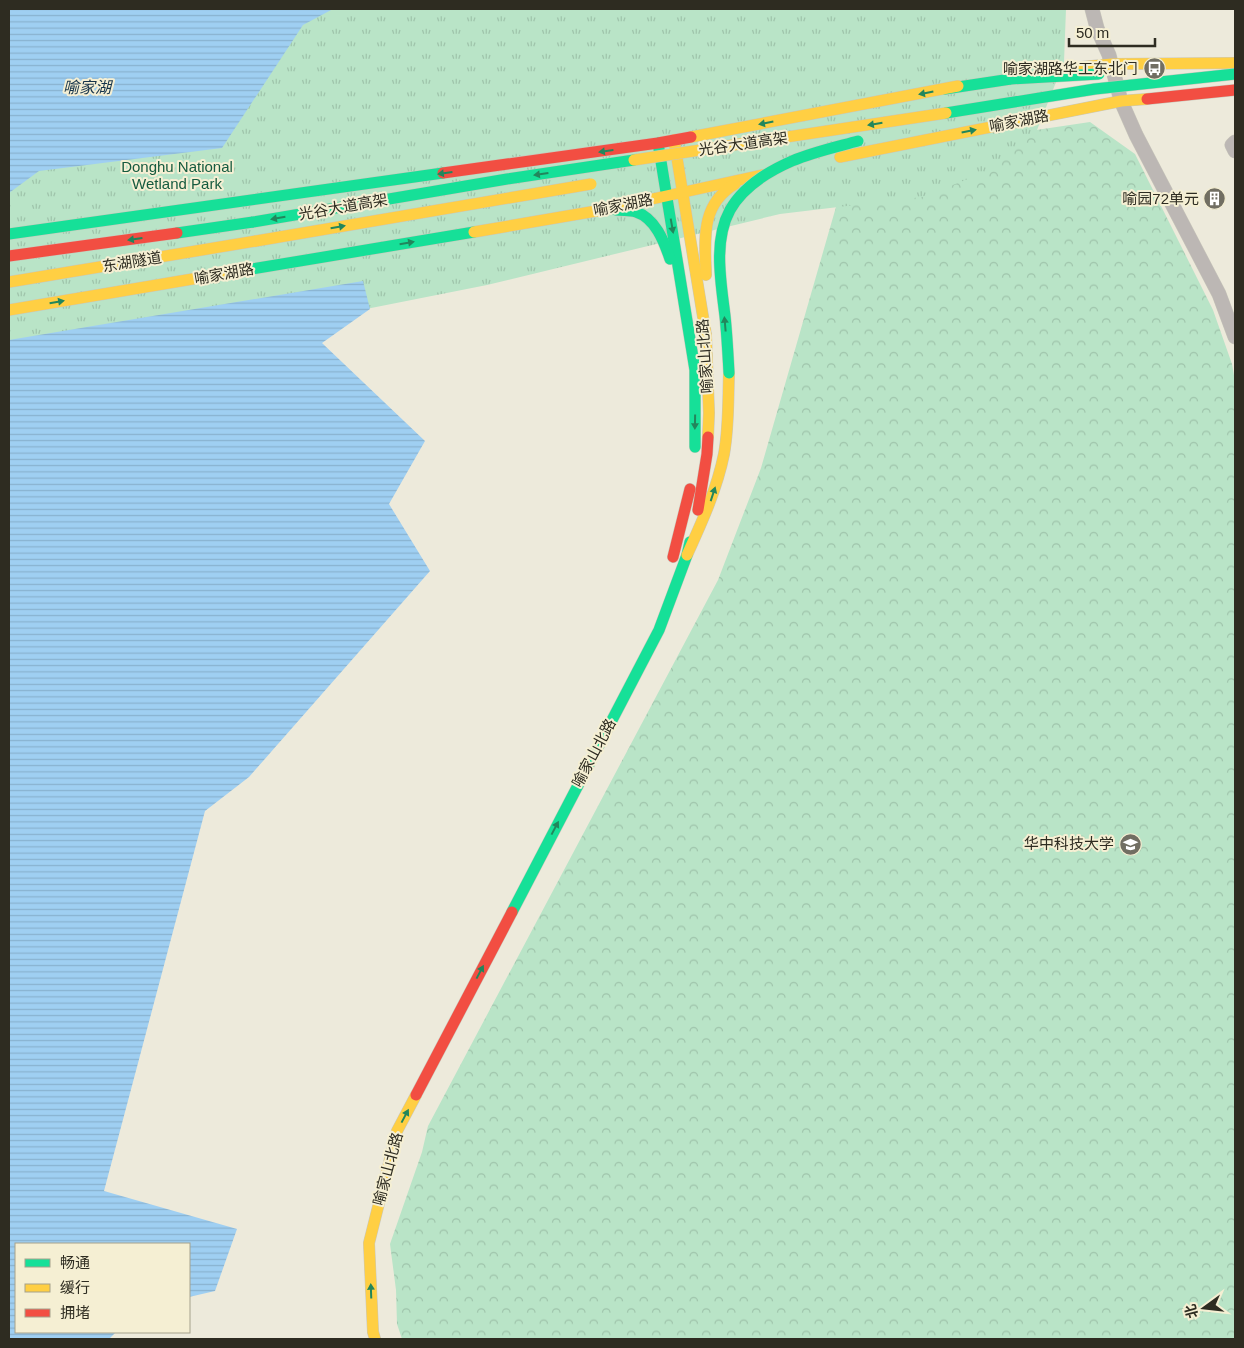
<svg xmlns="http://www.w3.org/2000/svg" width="1244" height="1348" viewBox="0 0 1244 1348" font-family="Arial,'Noto Sans SC',sans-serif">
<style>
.forest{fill:url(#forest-crowns)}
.park{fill:url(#park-tufts)}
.water{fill:url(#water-rules)}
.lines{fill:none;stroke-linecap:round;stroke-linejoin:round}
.street-casing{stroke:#c9c7bb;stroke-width:15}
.fast-casing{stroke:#c9c7bb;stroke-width:12}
.slow-casing{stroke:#c9c7bb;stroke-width:12}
.jam-casing{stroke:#c9c7bb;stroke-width:12}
.street{stroke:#bcb7b4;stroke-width:14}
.fast{stroke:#16e098;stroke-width:11}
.slow{stroke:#ffcf43;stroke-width:11}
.jam{stroke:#f24e42;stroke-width:11}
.fast-bridge-casing{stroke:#c9c7bb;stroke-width:12;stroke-linecap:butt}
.slow-bridge-casing{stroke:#c9c7bb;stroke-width:12;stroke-linecap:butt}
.fast-bridge{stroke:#16e098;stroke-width:11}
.slow-bridge{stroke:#ffcf43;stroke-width:11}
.oneway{fill:#22865c}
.labels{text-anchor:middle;stroke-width:4;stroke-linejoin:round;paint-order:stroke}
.poi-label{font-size:15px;fill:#2e2c21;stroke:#f5efd3;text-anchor:end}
.street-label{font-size:15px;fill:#2e2c21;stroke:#f5efd3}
.park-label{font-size:15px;fill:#155b3f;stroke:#f5efd3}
.water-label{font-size:16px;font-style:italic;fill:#15334a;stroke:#f5efd3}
</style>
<defs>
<pattern id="forest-crowns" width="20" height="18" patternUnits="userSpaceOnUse" patternTransform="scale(1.25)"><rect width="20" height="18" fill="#b9e4c7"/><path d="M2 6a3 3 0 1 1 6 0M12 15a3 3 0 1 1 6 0" fill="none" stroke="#9fc4ab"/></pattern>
<pattern id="park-tufts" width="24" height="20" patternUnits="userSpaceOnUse" patternTransform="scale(1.25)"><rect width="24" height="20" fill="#b9e4c7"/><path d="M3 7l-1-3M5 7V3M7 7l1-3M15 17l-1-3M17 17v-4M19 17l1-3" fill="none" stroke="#9fc4ab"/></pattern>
<pattern id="water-rules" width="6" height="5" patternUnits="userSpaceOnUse" patternTransform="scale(1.25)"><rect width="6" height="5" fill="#9fcff2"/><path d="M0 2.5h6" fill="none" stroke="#89b2cf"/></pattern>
</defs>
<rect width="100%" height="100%" fill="#edeadb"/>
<!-- forest -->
<polygon class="forest" points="1090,122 1135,154 1213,310 1232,364 1235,381 1235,1339 402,1339 397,1324 396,1290 390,1244 422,1152 428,1126 718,580 761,468 840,193 882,153"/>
<!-- park -->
<polygon class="park" points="9,9 1066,9 1064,62 1037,130 991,170 922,197 780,214 487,285 90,364 9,370"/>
<!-- water -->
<g class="water">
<polygon points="9,9 333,9 303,25 222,148 39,171 9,193"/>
<polygon points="363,281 370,309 322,343 425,441 389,504 430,571 249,777 205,811 104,1191 237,1229 215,1291 189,1297 189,1244 16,1244 16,1332 116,1332 109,1339 9,1339 9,340"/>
</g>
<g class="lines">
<defs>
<g id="street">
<polyline points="1092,9 1097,28 1109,55 1121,101 1136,135 1219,294 1235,337"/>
<polyline points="1235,142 1232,145 1235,151"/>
</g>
<g id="fast">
<polyline points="945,89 1011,79"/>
<polyline points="658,143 695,370 695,447"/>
<path d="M616,210C623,211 630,210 636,212C655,218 664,241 670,259"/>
<polyline points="177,233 253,222"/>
<polyline points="9,234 443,173"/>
<polyline points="234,272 474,232"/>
<polyline points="512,912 659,630 687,555 690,542"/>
</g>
<g id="slow">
<polyline points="1082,67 1112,64 1235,63"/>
<polyline points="691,137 958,86"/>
<polyline points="674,140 706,335 709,413 708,437"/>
<polyline points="840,157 1121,101 1147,99"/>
<polyline points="474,232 602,210 762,175"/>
<path d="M706,275C705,239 700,205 735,184"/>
<polyline points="9,282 256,241"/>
<polyline points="9,310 234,272"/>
<path d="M687,555C702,522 717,489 724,454C729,427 728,400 729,373"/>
<polyline points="375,1339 373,1332 369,1243 397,1131 416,1095"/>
</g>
<g id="jam">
<polyline points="1147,99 1235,90"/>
<polyline points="443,173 658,143 691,137"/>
<polyline points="9,256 177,233"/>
<polyline points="698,510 707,454 708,437"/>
<polyline points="673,557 690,489"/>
<polyline points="416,1095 512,912"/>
</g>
</defs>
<!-- street casing -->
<use href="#street" class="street-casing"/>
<!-- fast casing -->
<use href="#fast" class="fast-casing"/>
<!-- slow casing -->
<use href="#slow" class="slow-casing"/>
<!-- jam casing -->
<use href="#jam" class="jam-casing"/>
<!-- street -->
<use href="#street" class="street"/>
<!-- fast -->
<use href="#fast" class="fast"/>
<!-- slow -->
<use href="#slow" class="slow"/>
<!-- jam -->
<use href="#jam" class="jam"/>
<defs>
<g id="fast-bridge">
<polyline points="1011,79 1099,74"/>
<polyline points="946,113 1095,89 1235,74"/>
<polyline points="253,222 507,179 634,160"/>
<path d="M729,373C728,354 727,335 725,316C721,282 713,241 730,210C743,187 769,171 792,161C813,152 836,147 858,141"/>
</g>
<g id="slow-bridge">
<polyline points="634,160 946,113"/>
<polyline points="256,241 591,184"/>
</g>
</defs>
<!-- fast-bridge casing -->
<use href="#fast-bridge" class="fast-bridge-casing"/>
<!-- slow-bridge casing -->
<use href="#slow-bridge" class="slow-bridge-casing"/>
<!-- fast-bridge -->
<use href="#fast-bridge" class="fast-bridge"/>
<!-- slow-bridge -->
<use href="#slow-bridge" class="slow-bridge"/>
</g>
<!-- one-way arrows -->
<defs><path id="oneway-solid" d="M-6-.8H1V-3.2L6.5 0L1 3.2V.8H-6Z" transform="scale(1.25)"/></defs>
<g class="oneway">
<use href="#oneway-solid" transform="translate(926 93) rotate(169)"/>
<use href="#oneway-solid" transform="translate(766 123) rotate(169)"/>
<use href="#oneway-solid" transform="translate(875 124) rotate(171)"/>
<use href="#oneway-solid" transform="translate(969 131) rotate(-11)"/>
<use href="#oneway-solid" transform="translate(606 151) rotate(172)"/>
<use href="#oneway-solid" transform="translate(445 173) rotate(172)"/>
<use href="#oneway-solid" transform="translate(541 174) rotate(172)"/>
<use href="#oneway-solid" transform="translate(278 218) rotate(170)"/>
<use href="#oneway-solid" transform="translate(672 226) rotate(80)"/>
<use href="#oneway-solid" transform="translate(338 227) rotate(-10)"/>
<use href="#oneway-solid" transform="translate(135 239) rotate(172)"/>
<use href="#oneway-solid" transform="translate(407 243) rotate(-10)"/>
<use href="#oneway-solid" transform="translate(57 302) rotate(-10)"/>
<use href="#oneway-solid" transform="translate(725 324) rotate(-95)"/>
<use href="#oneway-solid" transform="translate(695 422) rotate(91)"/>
<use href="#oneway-solid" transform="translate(713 494) rotate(-72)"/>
<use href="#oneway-solid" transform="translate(555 828) rotate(-62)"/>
<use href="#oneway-solid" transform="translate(480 972) rotate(-62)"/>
<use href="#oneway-solid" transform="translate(405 1116) rotate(-62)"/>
<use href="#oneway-solid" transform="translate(371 1291) rotate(-92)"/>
</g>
<!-- icons -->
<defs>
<symbol id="bus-disc" viewBox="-11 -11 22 22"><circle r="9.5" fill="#716e62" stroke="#f5efd3"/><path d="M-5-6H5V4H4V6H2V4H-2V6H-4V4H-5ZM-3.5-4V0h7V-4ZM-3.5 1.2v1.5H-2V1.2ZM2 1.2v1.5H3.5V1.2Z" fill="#fff"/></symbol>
<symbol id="building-disc" viewBox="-11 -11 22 22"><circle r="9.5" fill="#716e62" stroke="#f5efd3"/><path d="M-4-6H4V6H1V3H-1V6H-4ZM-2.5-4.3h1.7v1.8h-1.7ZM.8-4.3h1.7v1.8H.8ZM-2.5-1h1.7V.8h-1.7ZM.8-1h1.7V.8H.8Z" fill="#fff"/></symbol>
<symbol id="university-disc" viewBox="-11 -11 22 22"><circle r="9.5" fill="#716e62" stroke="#f5efd3"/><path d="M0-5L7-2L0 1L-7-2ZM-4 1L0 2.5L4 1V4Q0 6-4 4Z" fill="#fff"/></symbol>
</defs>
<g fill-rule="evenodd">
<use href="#bus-disc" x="1142" y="56" width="25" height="25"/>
<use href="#building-disc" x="1202" y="186" width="25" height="25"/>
<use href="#university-disc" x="1118" y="832" width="25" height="25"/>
</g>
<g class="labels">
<!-- poi labels -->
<g class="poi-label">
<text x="1138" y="74">喻家湖路华工东北门</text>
<text x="1199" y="204">喻园72单元</text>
<text x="1114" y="849">华中科技大学</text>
</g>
<!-- street labels -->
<g class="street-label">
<text transform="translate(1019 121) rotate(-11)" y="5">喻家湖路</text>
<text transform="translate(743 144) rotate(-8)" y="5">光谷大道高架</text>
<text transform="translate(623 205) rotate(-11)" y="5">喻家湖路</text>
<text transform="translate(343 207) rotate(-10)" y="5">光谷大道高架</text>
<text transform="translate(132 262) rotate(-9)" y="5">东湖隧道</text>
<text transform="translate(224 274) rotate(-10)" y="5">喻家湖路</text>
<text transform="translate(705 356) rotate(-94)" y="5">喻家山北路</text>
<text transform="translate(594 753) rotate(-62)" y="5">喻家山北路</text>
<text transform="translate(388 1169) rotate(-75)" y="5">喻家山北路</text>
</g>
<!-- park labels -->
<g class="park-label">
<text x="177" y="172">Donghu National<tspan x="177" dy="17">Wetland Park</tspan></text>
</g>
<!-- water labels -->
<g class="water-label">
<text x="87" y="93">喻家湖</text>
</g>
</g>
<!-- border -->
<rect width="1244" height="1348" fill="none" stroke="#2e2c21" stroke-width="20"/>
<!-- legend -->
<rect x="15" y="1243" width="175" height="90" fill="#f5efd3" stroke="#a5a18c"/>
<rect x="25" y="1259" width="25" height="8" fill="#16e098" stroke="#a5a18c"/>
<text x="60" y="1268" font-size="15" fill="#2e2c21">畅通</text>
<rect x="25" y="1284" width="25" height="8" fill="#ffcf43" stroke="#a5a18c"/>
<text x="60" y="1293" font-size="15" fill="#2e2c21">缓行</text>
<rect x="25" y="1309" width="25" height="8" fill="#f24e42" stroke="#a5a18c"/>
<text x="60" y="1318" font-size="15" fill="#2e2c21">拥堵</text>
<!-- north arrow -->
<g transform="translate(1204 1308) rotate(255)" stroke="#f5efd3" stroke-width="4" paint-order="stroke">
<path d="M0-4L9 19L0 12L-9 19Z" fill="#2e2c21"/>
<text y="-8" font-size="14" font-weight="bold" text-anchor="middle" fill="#2e2c21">北</text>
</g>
<!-- scale -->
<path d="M1069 38v8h86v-8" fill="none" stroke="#2e2c21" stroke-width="2.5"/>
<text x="1076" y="38" font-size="15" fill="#2e2c21" stroke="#f5efd3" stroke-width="4" paint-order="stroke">50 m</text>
</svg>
